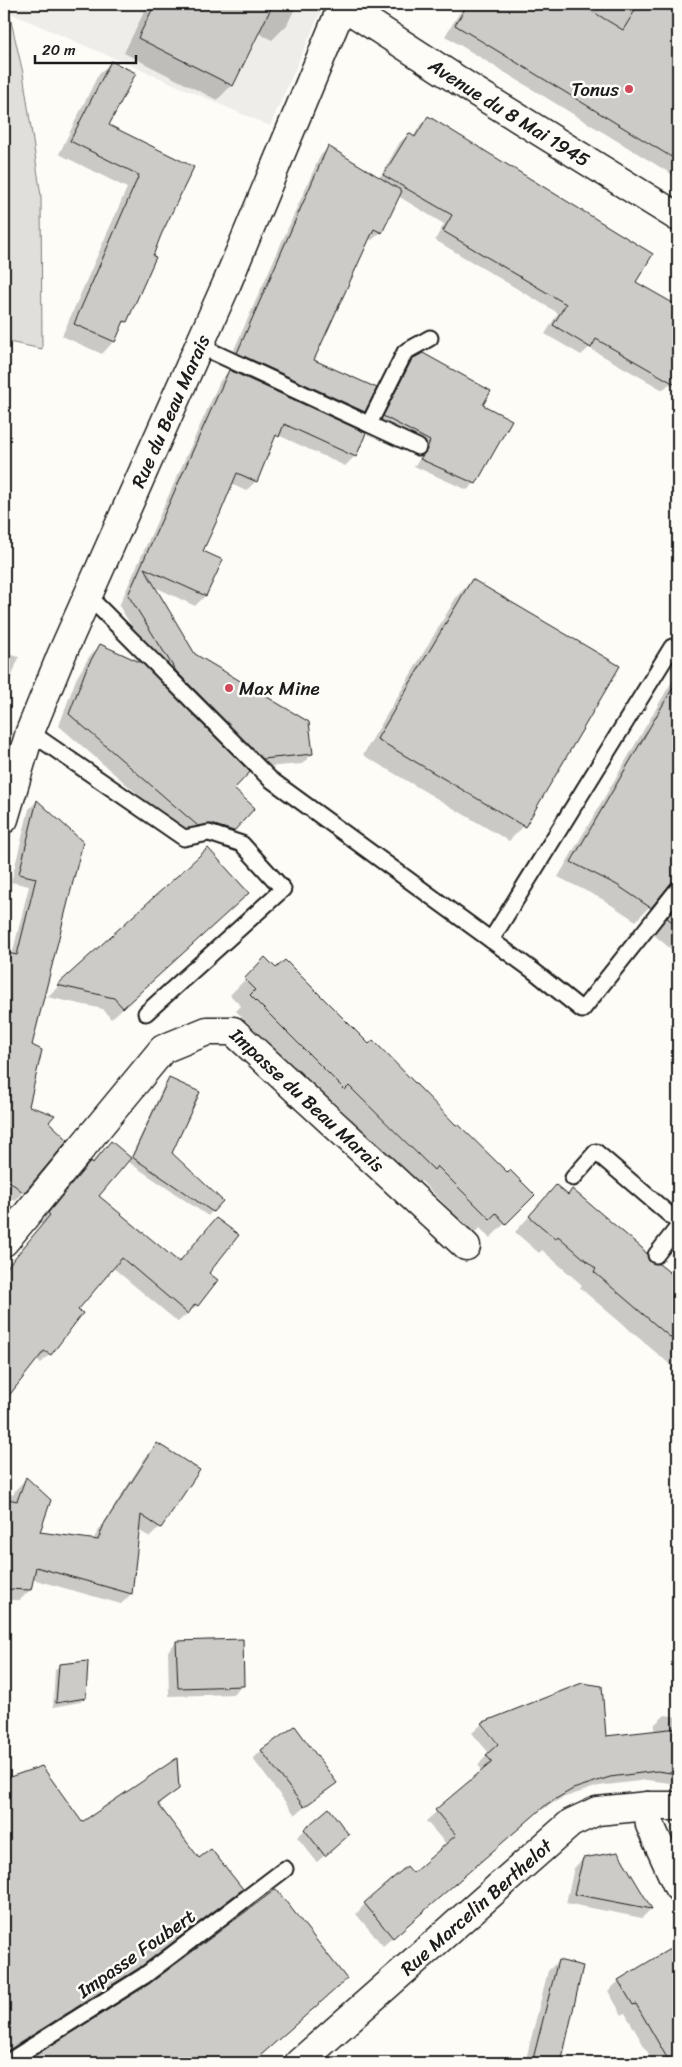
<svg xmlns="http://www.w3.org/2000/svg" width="682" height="2067" viewBox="0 0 682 2067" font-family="Sriracha,sans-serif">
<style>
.built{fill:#eeede9}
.green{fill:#e0dfdb;stroke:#7e7e7c}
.shadow{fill:#0003;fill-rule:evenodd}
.building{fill:#cccbc8;stroke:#1c1c1c}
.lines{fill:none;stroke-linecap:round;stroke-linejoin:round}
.lane-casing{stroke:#1c1c1c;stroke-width:19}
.street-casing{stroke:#1c1c1c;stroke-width:31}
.secondary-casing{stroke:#1c1c1c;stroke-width:31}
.lane{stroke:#fdfcf7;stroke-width:15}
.street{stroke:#fdfcf7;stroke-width:28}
.secondary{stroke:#fdfcf7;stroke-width:28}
.poi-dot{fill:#d1495b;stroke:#fdfcf7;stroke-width:2}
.labels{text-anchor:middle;stroke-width:5;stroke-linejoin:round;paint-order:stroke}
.poi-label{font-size:19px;fill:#1c1c1c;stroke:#fdfcf7;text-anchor:end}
.street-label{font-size:19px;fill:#1c1c1c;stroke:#fdfcf7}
</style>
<rect width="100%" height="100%" fill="#fdfcf7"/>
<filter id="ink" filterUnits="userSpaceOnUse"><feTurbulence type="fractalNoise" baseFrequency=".02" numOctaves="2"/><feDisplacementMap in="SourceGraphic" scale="10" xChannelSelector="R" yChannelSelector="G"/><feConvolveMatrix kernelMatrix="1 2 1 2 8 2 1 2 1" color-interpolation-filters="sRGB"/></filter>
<g filter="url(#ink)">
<!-- built -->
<polygon class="built" points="7,4 324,4 270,126 10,13"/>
<!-- green -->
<polygon class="green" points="4,4 7,4 23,73 41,196 42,349 4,341"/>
<!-- shadow -->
<g class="shadow">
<polygon points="148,4 297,4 287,25 272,40 258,33 232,85 217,100 124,53"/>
<polygon points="465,4 537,4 544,8 548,4 571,4 591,16 599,4 678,4 678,87 677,90 678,91 678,178 445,36"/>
<polygon points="111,62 108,126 192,168 151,257 126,321 120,327 114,341 102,354 62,336 127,188 59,154 98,75"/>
<polygon points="428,118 634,283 678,308 678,379 672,386 669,384 663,390 589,348 581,355 545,334 558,313 435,240 444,224 398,196 381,232 372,240 368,238 312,361 364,411 355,419 229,361 320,156 328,148 379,179 400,142 409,134 413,137 420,126"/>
<polygon points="413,360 482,406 475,483 467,490 414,466 419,460 423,448 377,424 405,368"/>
<polygon points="229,371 355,456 345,466 278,435 271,442 256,481 246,491 231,484 201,551 205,596 195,606 153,586 194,655 312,754 302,764 253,768 166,681 119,606 220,381"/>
<polygon points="473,580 524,826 509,841 363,755 457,596"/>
<polygon points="100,646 232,789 233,831 221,842 186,836 59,726 76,679 89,657"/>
<polygon points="4,653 19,657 4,697"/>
<polygon points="678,671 678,955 653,934 672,910 673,901 669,896 664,894 660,895 636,921 602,899 558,877"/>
<polygon points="37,801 81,842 30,1045 28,1107 66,1140 15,1201 4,1192 4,953 12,955 29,886 11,882 29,809"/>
<polygon points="208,850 236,904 111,1019 103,1009 47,997"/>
<polygon points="265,959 369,1046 508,1175 534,1195 490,1238 480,1228 474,1233 421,1181 417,1184 333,1101 329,1104 236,1011 241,1006 230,995"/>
<polygon points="169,1079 171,1153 221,1201 208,1216 127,1161 97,1196 178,1263 216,1220 207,1273 197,1305 178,1322 112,1267 76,1310 50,1354 41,1363 35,1360 4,1398 4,1272 42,1225 40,1223 82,1172 111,1142 130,1159 165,1083"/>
<polygon points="556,1187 678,1287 678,1376 670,1369 673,1367 580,1288 582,1285 542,1250 539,1253 515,1232"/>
<polygon points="157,1444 160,1527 150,1537 138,1530 131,1594 121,1604 32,1579 30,1590 20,1600 4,1600 4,1492 13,1495 16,1489 26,1479 38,1533 92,1541 147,1455"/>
<polygon points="176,1642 243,1685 234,1694 169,1696 168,1651"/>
<polygon points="60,1665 85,1698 80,1702 53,1707 55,1670"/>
<path d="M582,1685L605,1737L654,1732L655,1724L665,1715L678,1717V1784L647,1780L599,1786L562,1798L536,1813L383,1946L356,1914L365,1904L413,1875L447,1845L426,1821L483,1771L478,1765L489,1753L472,1733L482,1724ZM482,1726H485L503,1748L501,1749Z"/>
<polygon points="261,1751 335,1782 295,1815 253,1759"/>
<polygon points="41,1767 81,1824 178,1788 158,1806 198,1859 241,1889 231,1899 127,1978 4,2056 4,1781"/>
<polygon points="305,1830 340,1842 317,1862 297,1837"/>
<polygon points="617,1853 651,1909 642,1918 566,1903 574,1868 583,1859"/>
<polygon points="673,1948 678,1956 678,2063 643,2063 651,2058 625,2013 622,2015 608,1991 619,1981"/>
<polygon points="558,1961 582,1967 559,2063 525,2063 548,1971"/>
<polygon points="150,1985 335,1989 251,2063 26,2063"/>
</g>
<!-- building -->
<g class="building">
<polygon points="155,4 273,4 233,86 138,38"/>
<polygon points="468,4 580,4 623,30 639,4 678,4 678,161 455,25"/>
<polygon points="111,61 136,73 109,125 194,167 161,235 153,256 156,257 127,322 124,321 115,342 74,324 139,175 70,141"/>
<polygon points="428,116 653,254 636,282 678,306 678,386 596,339 591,348 553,325 566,304 443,231 452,215 383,175 409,133 415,137"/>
<polygon points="328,146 402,191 382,233 374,229 314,360 377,388 365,412 237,353"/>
<polygon points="423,353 491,391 483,405 512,420 476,484 420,459 426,451 430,441 383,416 412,359"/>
<polygon points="229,370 366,433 356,457 284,424 279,437 276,435 257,482 237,473 220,514 203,551 223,560 206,596 144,568 195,654 309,722 313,754 263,759 176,671 128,595"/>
<polygon points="472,579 620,666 525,827 377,739"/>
<polygon points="100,644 142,663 250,772 234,789 255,808 234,831 211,824 198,826 69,714 87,667"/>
<polygon points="678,679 678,880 671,883 651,908 617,885 571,862"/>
<polygon points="37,800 83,842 32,1045 42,1050 29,1106 55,1115 49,1122 68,1140 24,1193 4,1177 4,952 17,955 36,878 19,874"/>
<polygon points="208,848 249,893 123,1008 114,998 57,985"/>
<polygon points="678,904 678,926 667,918"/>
<polygon points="265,957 276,968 285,960 369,1044 373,1040 456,1125 458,1124 508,1173 510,1170 535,1195 506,1224 496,1213 490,1219 437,1166 434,1170 349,1086 345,1090 250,995 255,990 244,979"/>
<polygon points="169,1078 200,1092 172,1153 223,1201 213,1212 132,1157"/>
<polygon points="111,1141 131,1158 99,1196 179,1262 216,1218 239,1235 209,1273 218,1280 198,1306 195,1304 188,1314 122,1258 78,1310 83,1313 51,1355 44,1351 4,1402 4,1271 50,1215 48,1213 91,1161 93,1163"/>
<polygon points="556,1185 568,1195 572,1189 642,1248 647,1254 650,1262 659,1264 678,1279 678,1344 594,1272 596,1269 558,1236 556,1239 529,1216"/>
<polygon points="157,1443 200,1470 161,1528 141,1515 132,1594 36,1567 31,1590 4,1589 4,1498 17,1501 26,1477 51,1500 40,1532 98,1540 104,1524"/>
<polygon points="243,1639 244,1686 178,1688 176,1641"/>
<polygon points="88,1661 86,1698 56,1703 59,1664"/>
<polygon points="582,1683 602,1686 606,1736 678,1728 678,1774 657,1771 610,1777 573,1789 547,1804 393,1938 364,1903 407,1866 413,1873 456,1835 435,1810 492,1762 486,1755 498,1744 481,1723"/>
<polygon points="295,1726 337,1783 304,1807 261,1750"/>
<polygon points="177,1758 179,1789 158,1804 199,1858 211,1849 243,1889 139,1968 4,2053 4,1779 42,1766 82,1822"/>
<polygon points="329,1808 349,1835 325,1856 304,1829"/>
<polygon points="618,1852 634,1879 652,1909 574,1894 583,1858"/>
<polygon points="276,1889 347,1979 252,2063 23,2063 149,1984"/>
<polygon points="678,1944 678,2063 670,2063 636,2004 633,2005 618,1980"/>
<polygon points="558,1960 583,1966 561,2063 532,2063"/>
</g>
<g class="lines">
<defs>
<g id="lane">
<polyline points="200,346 418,447"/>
<polyline points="369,424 405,352 430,338"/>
<polyline points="88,596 270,779 535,972 582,1010 678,889"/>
<polyline points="30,732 184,838 209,833 242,844 283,889 146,1013"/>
<polyline points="491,940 672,647"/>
<polyline points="573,1178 596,1152 678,1222"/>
<polyline points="656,1255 678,1227"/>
<polyline points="6,2063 144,1976 285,1869"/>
</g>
<g id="street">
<path id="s1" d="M342,5L473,90L678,217"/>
<path id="s2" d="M4,1242L163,1049L207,1031H233L466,1246"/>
<polyline points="648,1806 650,1825 678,1887"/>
</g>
<g id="secondary">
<path id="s3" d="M4,819L30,732L61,656L227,283L343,4"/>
<path id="s4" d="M299,2063L571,1823L597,1811L648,1806H678"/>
</g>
</defs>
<!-- lane casing -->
<use href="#lane" class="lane-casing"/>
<!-- street casing -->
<use href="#street" class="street-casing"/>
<!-- secondary casing -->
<use href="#secondary" class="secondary-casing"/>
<!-- lane -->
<use href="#lane" class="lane"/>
<!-- street -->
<use href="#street" class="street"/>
<!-- secondary -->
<use href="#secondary" class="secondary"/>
</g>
</g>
<!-- markers -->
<g class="poi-dot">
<circle cx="629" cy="89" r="5"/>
<circle cx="229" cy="688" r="5"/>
</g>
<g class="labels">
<!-- poi labels -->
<g class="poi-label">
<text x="619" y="96">Tonus</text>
<text x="239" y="695" text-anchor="start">Max Mine</text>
</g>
<!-- street labels -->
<g class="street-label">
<text dy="7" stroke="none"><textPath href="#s1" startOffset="199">Avenue du 8 Mai 1945</textPath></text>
<text dy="7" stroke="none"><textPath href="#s3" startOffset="441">Rue du Beau Marais</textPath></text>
<text dy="7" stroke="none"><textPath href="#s2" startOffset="425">Impasse du Beau Marais</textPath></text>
<text dy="7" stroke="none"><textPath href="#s4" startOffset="236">Rue Marcelin Berthelot</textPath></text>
<text transform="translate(136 1953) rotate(-35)" y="7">Impasse Foubert</text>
</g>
</g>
<!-- margin -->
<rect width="682" height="2067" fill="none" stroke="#fdfcf7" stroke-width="20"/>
<rect x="10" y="10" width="662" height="2047" fill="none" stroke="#1c1c1c" stroke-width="2" filter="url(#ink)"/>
<!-- scale -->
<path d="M35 55v8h101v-8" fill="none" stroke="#1c1c1c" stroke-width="2.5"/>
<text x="42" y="55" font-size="15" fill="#1c1c1c" stroke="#fdfcf7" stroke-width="4" paint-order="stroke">20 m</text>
</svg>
